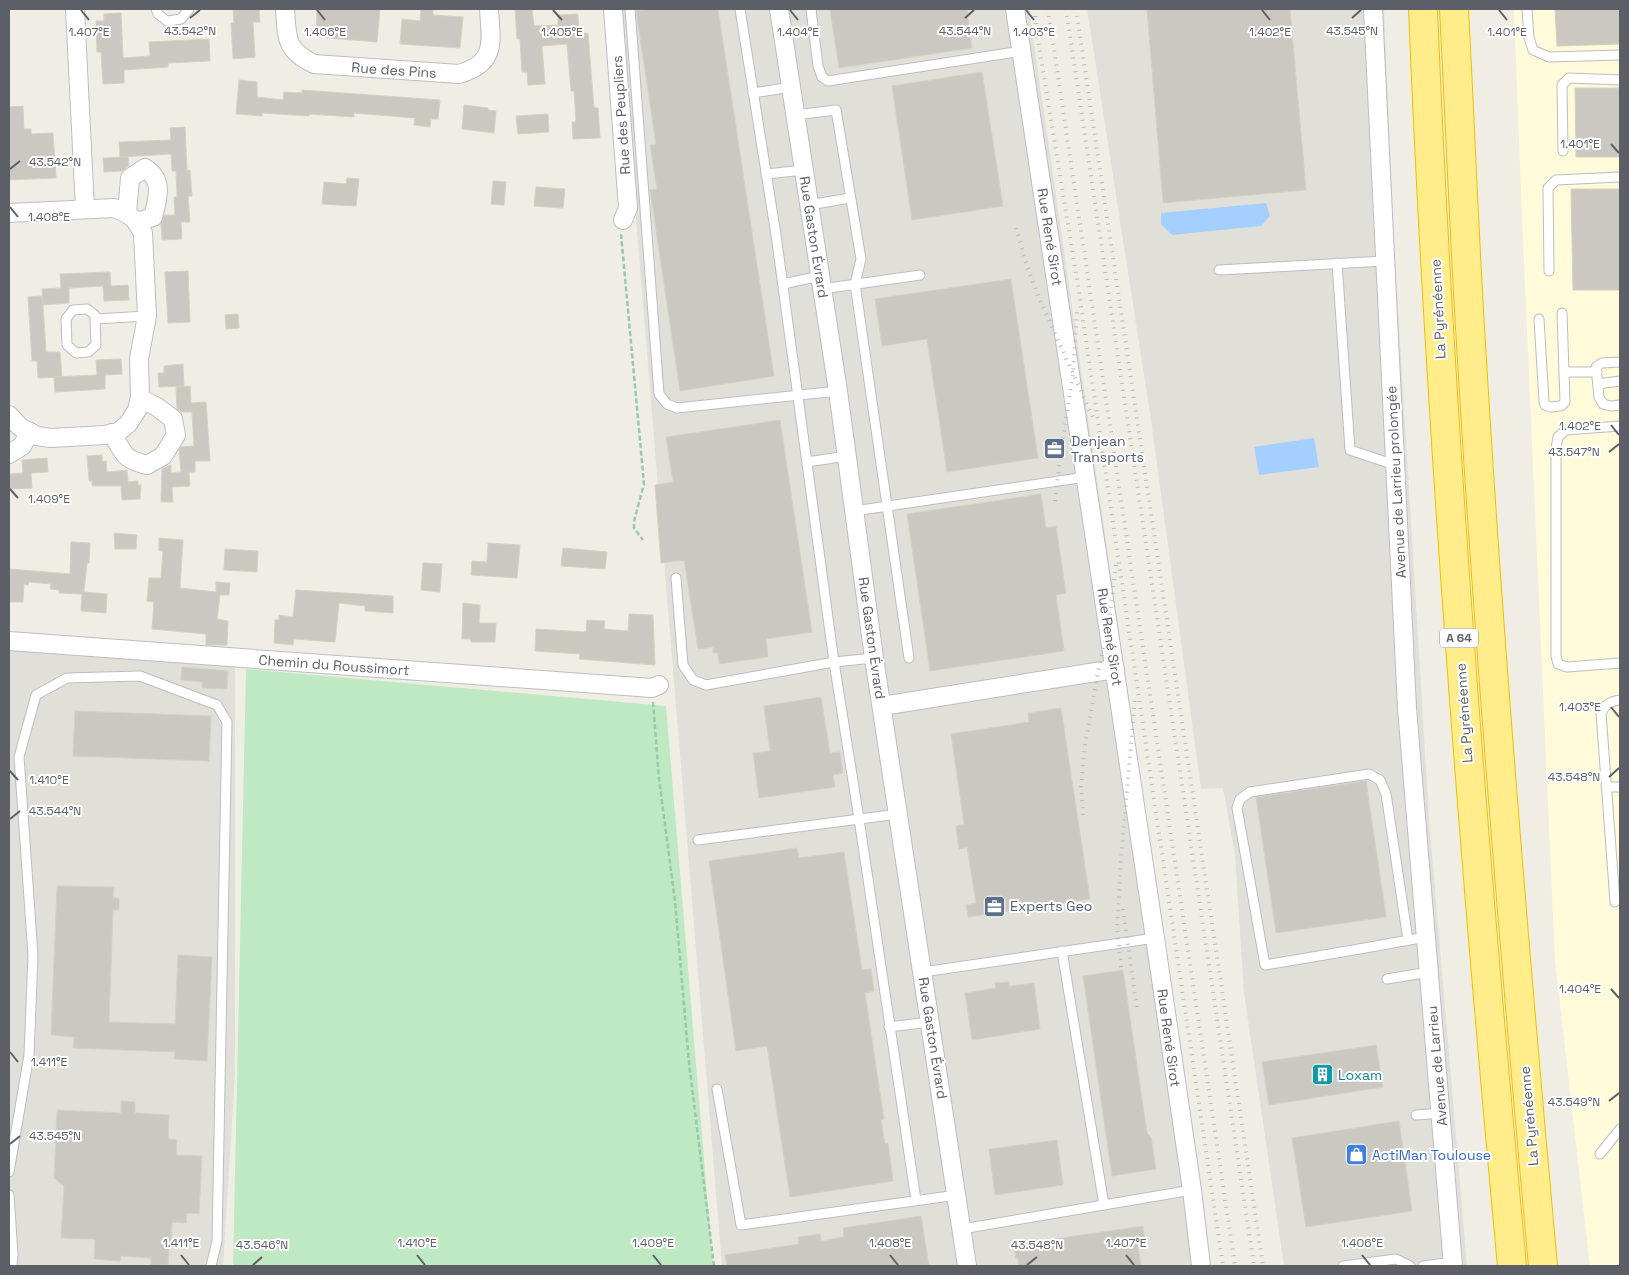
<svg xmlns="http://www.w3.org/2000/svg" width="1629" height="1275" viewBox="0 0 1629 1275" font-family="'Space Grotesk',sans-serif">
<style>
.commercial{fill:#fffada}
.industrial{fill:#e0e0d9}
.green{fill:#bfe9c3}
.water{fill:#a5cfff}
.building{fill:#cbc8c1;stroke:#d5d1c2}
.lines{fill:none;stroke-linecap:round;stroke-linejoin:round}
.service-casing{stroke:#bcbdc4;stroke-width:11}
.minor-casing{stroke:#bcbdc4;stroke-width:20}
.motorway-casing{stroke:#f4be00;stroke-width:30}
.path{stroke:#97caab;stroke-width:2.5;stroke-dasharray:5 2.5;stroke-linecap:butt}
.service{stroke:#fff;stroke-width:9}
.minor{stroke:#fff;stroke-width:18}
.motorway{stroke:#ffed8c;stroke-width:28}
.rail{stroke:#b7b8b9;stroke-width:4;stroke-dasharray:1 6;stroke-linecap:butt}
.ticks{fill:none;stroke:#5c5f66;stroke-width:2}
.labels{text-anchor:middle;stroke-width:4;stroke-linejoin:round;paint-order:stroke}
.shield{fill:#fff;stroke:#8d8f94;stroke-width:1}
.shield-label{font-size:12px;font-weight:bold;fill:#5c5f66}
.street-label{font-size:14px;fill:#5c5f66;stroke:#fff}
.service-label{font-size:14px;fill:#4e5e75;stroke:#fff;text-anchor:start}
.culture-label{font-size:14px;fill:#0d838f;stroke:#fff;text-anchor:start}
.shop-label{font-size:14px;fill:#366cbe;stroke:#fff;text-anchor:start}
.ticks-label{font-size:12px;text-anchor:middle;fill:#5c5f66;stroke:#fff;stroke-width:4;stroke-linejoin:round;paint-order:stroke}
</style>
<rect width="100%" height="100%" fill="#f0eee4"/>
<!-- commercial -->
<polygon class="commercial" points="1514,9 1620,9 1620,1266 1590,1266 1555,960 1522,218"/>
<!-- industrial -->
<g class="industrial">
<polygon points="620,9 1029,9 1211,1266 722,1266 634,194"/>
<polygon points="1087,9 1384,9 1395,259 1429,818 1467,1266 1284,1266 1244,993 1235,855 1223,788 1201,789 1151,420"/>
<polygon points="9,641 235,658 235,1074 223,1266 9,1266"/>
</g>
<!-- green -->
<polygon class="green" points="246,669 666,706 713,1266 233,1266"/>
<!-- water -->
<g class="water">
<polygon points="1266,203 1270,216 1261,226 1172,235 1161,224 1161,213"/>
<polygon points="1314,438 1319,467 1259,475 1254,447"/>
</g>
<!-- building -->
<g class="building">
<polygon points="233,9 259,9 260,22 253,22 255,57 233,59 231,23 234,23"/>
<polygon points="317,9 380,9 377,42 316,37"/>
<polygon points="421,9 433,9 433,15 463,17 460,48 400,44 402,19 420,21"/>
<polygon points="532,9 534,26 558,25 558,15 578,14 579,34 588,33 594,108 598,108 600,138 573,139 572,122 576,122 574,91 571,91 567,44 542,46 545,84 528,85 527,72 522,72 520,39 517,39 515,10"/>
<polygon points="654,9 718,9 774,376 680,391 650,190 657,189 650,145 656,144 636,11"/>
<polygon points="830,9 967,9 972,48 839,68"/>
<polygon points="1147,9 1290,9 1306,190 1163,203"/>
<polygon points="1555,9 1620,9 1620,44 1557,46"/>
<polygon points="121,13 123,58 150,56 149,42 209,39 210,61 168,63 168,67 124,70 124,83 103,84 101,52 97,52 96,21 104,21 104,14"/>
<polygon points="982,72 1003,206 912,220 892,86"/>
<polygon points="239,80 257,82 257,97 283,100 284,92 302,93 302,90 440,100 438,119 431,119 430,127 414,125 415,118 354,113 354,117 309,114 309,116 262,113 262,116 236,114"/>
<polygon points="1575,88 1620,88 1620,157 1576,157"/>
<polygon points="464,105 488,108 488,110 496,111 494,133 462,129"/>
<polygon points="23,106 24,129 31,129 31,134 53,133 56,178 9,180 9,107"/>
<polygon points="548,114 549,132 518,134 516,116"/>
<polygon points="185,127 187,171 190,170 192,196 188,196 190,222 181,222 182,239 162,240 161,224 164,215 175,215 174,197 177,197 176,171 172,171 171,154 120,157 119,142 171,140 170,128"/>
<polygon points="128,157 129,166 122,171 104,172 103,158"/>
<polygon points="347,178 359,179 356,206 322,204 324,182 346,184"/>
<polygon points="493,181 506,182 504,205 491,204"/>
<polygon points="536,187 565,189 563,208 534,206"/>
<polygon points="1571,189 1620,189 1620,290 1573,290"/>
<polygon points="188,271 190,322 168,323 165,272"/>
<polygon points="110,272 111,286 128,285 129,300 104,301 103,286 69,288 69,303 43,305 46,352 60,352 62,377 38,378 37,361 32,361 28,297 42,296 43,304 42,289 61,288 60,274"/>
<polygon points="1011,279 1038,458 947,472 927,339 882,346 875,299"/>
<polygon points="238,314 239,328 226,329 225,315"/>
<polygon points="121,359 122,374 105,375 105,389 55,392 54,377 97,375 96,360"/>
<polygon points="183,364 184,386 159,387 158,373 164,373 164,366"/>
<polygon points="190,386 191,403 206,402 210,461 195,461 195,472 189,472 190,486 172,487 173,502 161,502 162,469 171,465 171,473 181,472 179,450 181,447 194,446 192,412 181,412 177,409 176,387"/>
<polygon points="780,420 812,632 766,639 768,657 719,664 718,653 713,653 713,647 698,649 684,560 661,563 655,485 673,482 666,437"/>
<polygon points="102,455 102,462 106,461 107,472 127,470 128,482 138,481 138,485 141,485 140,499 122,500 121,486 92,486 92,481 89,481 87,456"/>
<polygon points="47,458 48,472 31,473 32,488 9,489 9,474 23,473 22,460"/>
<polygon points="1041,494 1046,528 1056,526 1066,593 1056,595 1064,651 930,671 907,514"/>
<polygon points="114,533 137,535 136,549 115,549"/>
<polygon points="159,538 183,540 180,588 216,592 216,582 230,583 229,595 220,595 217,619 228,621 227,645 206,645 206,634 152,629 154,602 147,601 149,578 161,578 163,551 159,551"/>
<polygon points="71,542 90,543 89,563 87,563 84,592 107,594 106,613 81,611 82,594 59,593 59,590 50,589 51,584 29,582 28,585 24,584 23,602 9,602 10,569 70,574"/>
<polygon points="488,543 520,545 517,578 471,575 472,561 487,562"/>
<polygon points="563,548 607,552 605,569 561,566"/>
<polygon points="225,549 258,551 257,572 224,570"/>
<polygon points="423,563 442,564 440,592 421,590"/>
<polygon points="296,590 393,596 393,613 365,611 365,606 339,603 335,642 294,639 293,645 274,643 275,620 279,620 279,615 293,617"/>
<polygon points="463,603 480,605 479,623 496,623 495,642 471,642 471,639 462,639"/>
<polygon points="629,614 653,615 655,665 579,659 580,654 535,651 536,629 586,632 587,620 605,621 604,629 628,631"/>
<polygon points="182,667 228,671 227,689 202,688 202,682 181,680"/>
<polygon points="821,697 830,753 840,752 843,773 833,775 835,787 759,798 753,753 770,751 764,706"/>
<polygon points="1061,708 1090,899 968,917 966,905 976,903 967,847 959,849 956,826 964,824 951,734 1029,722 1028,713"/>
<polygon points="75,711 211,716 209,761 73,756"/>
<polygon points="1366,781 1386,917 1276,933 1256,797"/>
<polygon points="797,848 799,858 844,852 862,970 871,969 874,991 865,993 884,1119 881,1120 885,1144 888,1143 893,1181 790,1197 767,1046 736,1051 709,861"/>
<polygon points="57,886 114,887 113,898 119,898 119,910 113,910 109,1022 175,1024 178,955 212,957 207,1061 174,1059 175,1052 73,1048 74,1037 51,1035"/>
<polygon points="1123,970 1147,1133 1151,1137 1156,1169 1112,1176 1083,976"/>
<polygon points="1008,982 1009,986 1034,983 1040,1029 972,1040 965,993 996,988 995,983"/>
<polygon points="1376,1045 1383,1087 1269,1105 1262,1062"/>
<polygon points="121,1101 135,1102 135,1113 169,1115 168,1139 177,1140 176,1155 202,1156 199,1214 187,1213 186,1223 172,1222 171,1242 169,1242 168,1266 151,1266 151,1258 121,1256 120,1261 94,1259 95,1239 61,1238 64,1186 54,1178 57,1110 121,1113"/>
<polygon points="1399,1121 1412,1211 1306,1227 1292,1138"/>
<polygon points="1057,1140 1063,1185 995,1195 989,1149"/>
<polygon points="921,1216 929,1266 727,1266 725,1255 799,1244 798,1237 820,1234 821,1241 844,1237 843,1228"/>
<polygon points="1143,1226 1145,1240 1137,1241 1141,1266 1019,1266 1018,1259 1016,1259 1014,1245"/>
</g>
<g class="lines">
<defs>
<g id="service">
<polyline points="156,9 158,14 167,21 181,19 189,9"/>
<polyline points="630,9 659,394 667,404 677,408 838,391"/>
<polyline points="740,9 776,235 834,662 859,819 916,1200"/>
<polyline points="811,9 818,66 822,77 828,81 1022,51"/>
<polyline points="1527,9 1529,38 1533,50 1549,57 1620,55"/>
<polyline points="753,93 791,87"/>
<polyline points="795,115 836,110 861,259 855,284 909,658"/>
<polyline points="1563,151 1562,85 1569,78 1620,80"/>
<polyline points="766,174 804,170"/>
<polyline points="809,205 850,198"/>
<polyline points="1337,263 1350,450 1395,465"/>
<polyline points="1219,270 1385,261"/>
<polyline points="1549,271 1548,188 1556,180 1620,177"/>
<polyline points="783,284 820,276"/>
<polyline points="822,289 920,275"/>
<polyline points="95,319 96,345 88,352 76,353 67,345 66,319 73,310 87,309 95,315 95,319 147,316"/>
<polyline points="1539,319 1544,402 1545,405 1550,407 1561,406 1565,402 1562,313"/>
<polyline points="1620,362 1602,363 1596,367 1599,397 1603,404 1611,406 1620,405"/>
<polyline points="1565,372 1597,372"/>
<polyline points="1598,384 1620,381"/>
<polyline points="1620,426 1566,430 1558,437 1556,448 1556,656 1558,664 1567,667 1620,663"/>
<polyline points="807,462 847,456"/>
<polyline points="854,511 1086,477"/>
<polyline points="676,578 683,665 693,680 706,685 834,662 874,658"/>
<polyline points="1606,787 1620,787"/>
<polyline points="698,840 898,814"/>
<path d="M1615,902L1601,713C1605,704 1611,701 1620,700"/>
<path d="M1408,940L1386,794L1380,780L1369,774L1250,792L1240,799L1237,808L1265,965C1319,956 1372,947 1426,937"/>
<polyline points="1062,951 1104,1205"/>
<polyline points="923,972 1155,938"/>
<polyline points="1387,979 1429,972"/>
<polyline points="889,1027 930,1022"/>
<polyline points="717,1089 741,1225 957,1195"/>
<polyline points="1416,1115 1441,1113"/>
<polyline points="1600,1154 1620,1129"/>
<polyline points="9,1172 29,1055 33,955 19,757 36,695 67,678 140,676 217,705 227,722 217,1241 211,1266"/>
<polyline points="9,1195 13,1254 12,1266"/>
<polyline points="962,1229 1192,1190"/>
<polyline points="1343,1266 1396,1259 1410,1266"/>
<polyline points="1423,1266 1453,1262"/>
</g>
<g id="minor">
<polyline points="75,9 85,209"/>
<path d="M285,9C287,38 285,50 314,64L459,74C497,63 491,42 489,9"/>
<polyline points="613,9 628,208 623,220"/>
<polyline points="779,9 838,391 874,658 967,1266"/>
<polyline points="1015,9 1155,938 1192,1190 1201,1266"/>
<polyline points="1373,9 1407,708 1453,1266"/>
<path d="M9,213L114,208C130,214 135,218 143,233L147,316L139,359L140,398L137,410L128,424L118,432L105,435L51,438L37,436L20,427L9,415"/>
<path d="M127,213L130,178L145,168C164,180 158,198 153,217L137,222"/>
<path d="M112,433C124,454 123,459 147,465L163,456L176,435L173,419L157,407L140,398"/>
<polyline points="9,454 22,446 30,432"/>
<polyline points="9,641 652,688 659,685"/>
<polyline points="882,706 1115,669"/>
</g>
<g id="motorway">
<path d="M1423,9C1440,429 1473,848 1512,1266"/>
<path d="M1454,9C1460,121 1464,232 1471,344C1489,652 1515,959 1543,1266"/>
</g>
</defs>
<!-- service casing -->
<use href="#service" class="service-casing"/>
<!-- minor casing -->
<use href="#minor" class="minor-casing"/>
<!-- motorway casing -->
<use href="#motorway" class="motorway-casing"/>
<!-- path -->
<g class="path">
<polyline points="621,234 644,484 634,521 634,528 643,540"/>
<polyline points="653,702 659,779 675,901 689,1063 714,1266"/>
</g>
<!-- service -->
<use href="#service" class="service"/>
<!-- minor -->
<use href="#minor" class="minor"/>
<!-- motorway -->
<use href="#motorway" class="motorway"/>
<!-- rail -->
<g class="rail">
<polyline points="1035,9 1036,28 1078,286 1223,1266"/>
<polyline points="1048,9 1235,1266"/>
<polyline points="1066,9 1254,1266"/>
<polyline points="1076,9 1263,1266"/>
<polyline points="1016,228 1027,266 1039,298 1094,420"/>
<polyline points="1055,501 1062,445 1073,374 1077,311"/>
<polyline points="1083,815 1081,787 1085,745 1098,672 1108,628 1116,564"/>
<polyline points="1123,909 1137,1009"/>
<polyline points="1121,967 1117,931 1121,860 1135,697"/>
</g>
</g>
<!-- ticks -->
<path class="ticks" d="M81,10L89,20M317,10L325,20M553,10L562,20M790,10L798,20M1026,10L1034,20M1262,10L1270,20M1499,10L1507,20M190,18L200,10M965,18L974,10M1352,18L1361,10M1611,144L1619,153M10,169L20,161M10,207L18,217M1611,425L1619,435M1609,452L1619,444M10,489L18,498M1611,707L1619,717M10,771L18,780M1609,777L1619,768M10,819L20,811M1611,989L1619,998M10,1052L18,1062M1609,1101L1619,1093M10,1144L20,1136M181,1255L189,1265M417,1255L425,1265M653,1255L661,1265M890,1255L898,1265M1126,1255L1134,1265M1362,1255L1370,1265M253,1265L262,1257M1027,1265L1037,1257"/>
<!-- icons -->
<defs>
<symbol id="office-square" viewBox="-11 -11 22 22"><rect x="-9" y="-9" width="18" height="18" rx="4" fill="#5c6f8a" stroke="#fff"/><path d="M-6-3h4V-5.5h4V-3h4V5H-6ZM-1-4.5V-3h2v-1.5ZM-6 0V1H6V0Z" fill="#fff"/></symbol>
<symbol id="building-square" viewBox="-11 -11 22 22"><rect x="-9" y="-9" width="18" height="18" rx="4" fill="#0f9aa8" stroke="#fff"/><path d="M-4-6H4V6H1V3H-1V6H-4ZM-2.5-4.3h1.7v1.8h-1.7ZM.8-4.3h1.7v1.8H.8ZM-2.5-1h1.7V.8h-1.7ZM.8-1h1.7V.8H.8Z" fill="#fff"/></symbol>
<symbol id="shop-square" viewBox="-11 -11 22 22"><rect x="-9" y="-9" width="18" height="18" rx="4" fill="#3f7fe0" stroke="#fff"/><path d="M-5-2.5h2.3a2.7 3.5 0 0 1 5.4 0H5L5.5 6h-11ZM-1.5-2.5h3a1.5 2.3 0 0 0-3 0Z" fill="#fff"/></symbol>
</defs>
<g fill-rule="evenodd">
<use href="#office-square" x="1042" y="436" width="25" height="25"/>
<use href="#office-square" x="982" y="894" width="25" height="25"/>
<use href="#building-square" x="1310" y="1062" width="25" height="25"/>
<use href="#shop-square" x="1344" y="1142" width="25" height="25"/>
</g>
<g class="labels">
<!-- shield labels -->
<rect class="shield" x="1440" y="628.5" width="38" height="19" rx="4"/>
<g class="shield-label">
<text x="1459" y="642">A 64</text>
</g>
<!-- street labels -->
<g class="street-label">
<text transform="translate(394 70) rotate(4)" y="5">Rue des Pins</text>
<text transform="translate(621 115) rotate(-94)" y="5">Rue des Peupliers</text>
<text transform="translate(814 237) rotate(81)" y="5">Rue Gaston Évrard</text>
<text transform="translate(1050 237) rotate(81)" y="5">Rue René Sirot</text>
<text transform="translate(1438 309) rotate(-93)" y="5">La Pyrénéenne</text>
<text transform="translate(1396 482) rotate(-93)" y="5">Avenue de Larrieu prolongée</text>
<text transform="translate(1110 637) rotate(81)" y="5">Rue René Sirot</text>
<text transform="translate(872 638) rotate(82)" y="5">Rue Gaston Évrard</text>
<text transform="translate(334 665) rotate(4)" y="5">Chemin du Roussimort</text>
<text transform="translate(1464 713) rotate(-94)" y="5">La Pyrénéenne</text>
<text transform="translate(933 1038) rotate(81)" y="5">Rue Gaston Évrard</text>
<text transform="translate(1169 1038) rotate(82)" y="5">Rue René Sirot</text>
<text transform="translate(1437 1066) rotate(-95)" y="5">Avenue de Larrieu</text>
<text transform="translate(1529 1116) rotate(-95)" y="5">La Pyrénéenne</text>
</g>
<!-- service labels -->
<g class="service-label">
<text x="1071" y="446">Denjean<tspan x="1071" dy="16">Transports</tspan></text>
<text x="1010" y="911">Experts Geo</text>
</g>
<!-- culture labels -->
<g class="culture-label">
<text x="1338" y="1080">Loxam</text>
</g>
<!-- shop labels -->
<g class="shop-label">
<text x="1372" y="1160">ActiMan Toulouse</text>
</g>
</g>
<g class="ticks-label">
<text x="190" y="35">43.542°N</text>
<text x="965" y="35">43.544°N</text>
<text x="1352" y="35">43.545°N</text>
<text x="1507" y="36">1.401°E</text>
<text x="89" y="36">1.407°E</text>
<text x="325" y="36">1.406°E</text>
<text x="562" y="36">1.405°E</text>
<text x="798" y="36">1.404°E</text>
<text x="1034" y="36">1.403°E</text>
<text x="1270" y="36">1.402°E</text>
<text x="1580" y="148">1.401°E</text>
<text x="55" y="166">43.542°N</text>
<text x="49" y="221">1.408°E</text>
<text x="1580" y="430">1.402°E</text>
<text x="1574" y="456">43.547°N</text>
<text x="49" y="503">1.409°E</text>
<text x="1580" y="711">1.403°E</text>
<text x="1574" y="781">43.548°N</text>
<text x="49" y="784">1.410°E</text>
<text x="55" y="815">43.544°N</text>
<text x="1580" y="993">1.404°E</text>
<text x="49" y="1066">1.411°E</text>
<text x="1574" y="1106">43.549°N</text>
<text x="55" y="1140">43.545°N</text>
<text x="181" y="1247">1.411°E</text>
<text x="417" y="1247">1.410°E</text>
<text x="653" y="1247">1.409°E</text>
<text x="890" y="1247">1.408°E</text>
<text x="1126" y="1247">1.407°E</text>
<text x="1362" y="1247">1.406°E</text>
<text x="262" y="1249">43.546°N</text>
<text x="1037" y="1249">43.548°N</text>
</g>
<!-- border -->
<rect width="1629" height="1275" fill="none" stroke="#5c5f66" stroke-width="20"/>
</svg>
